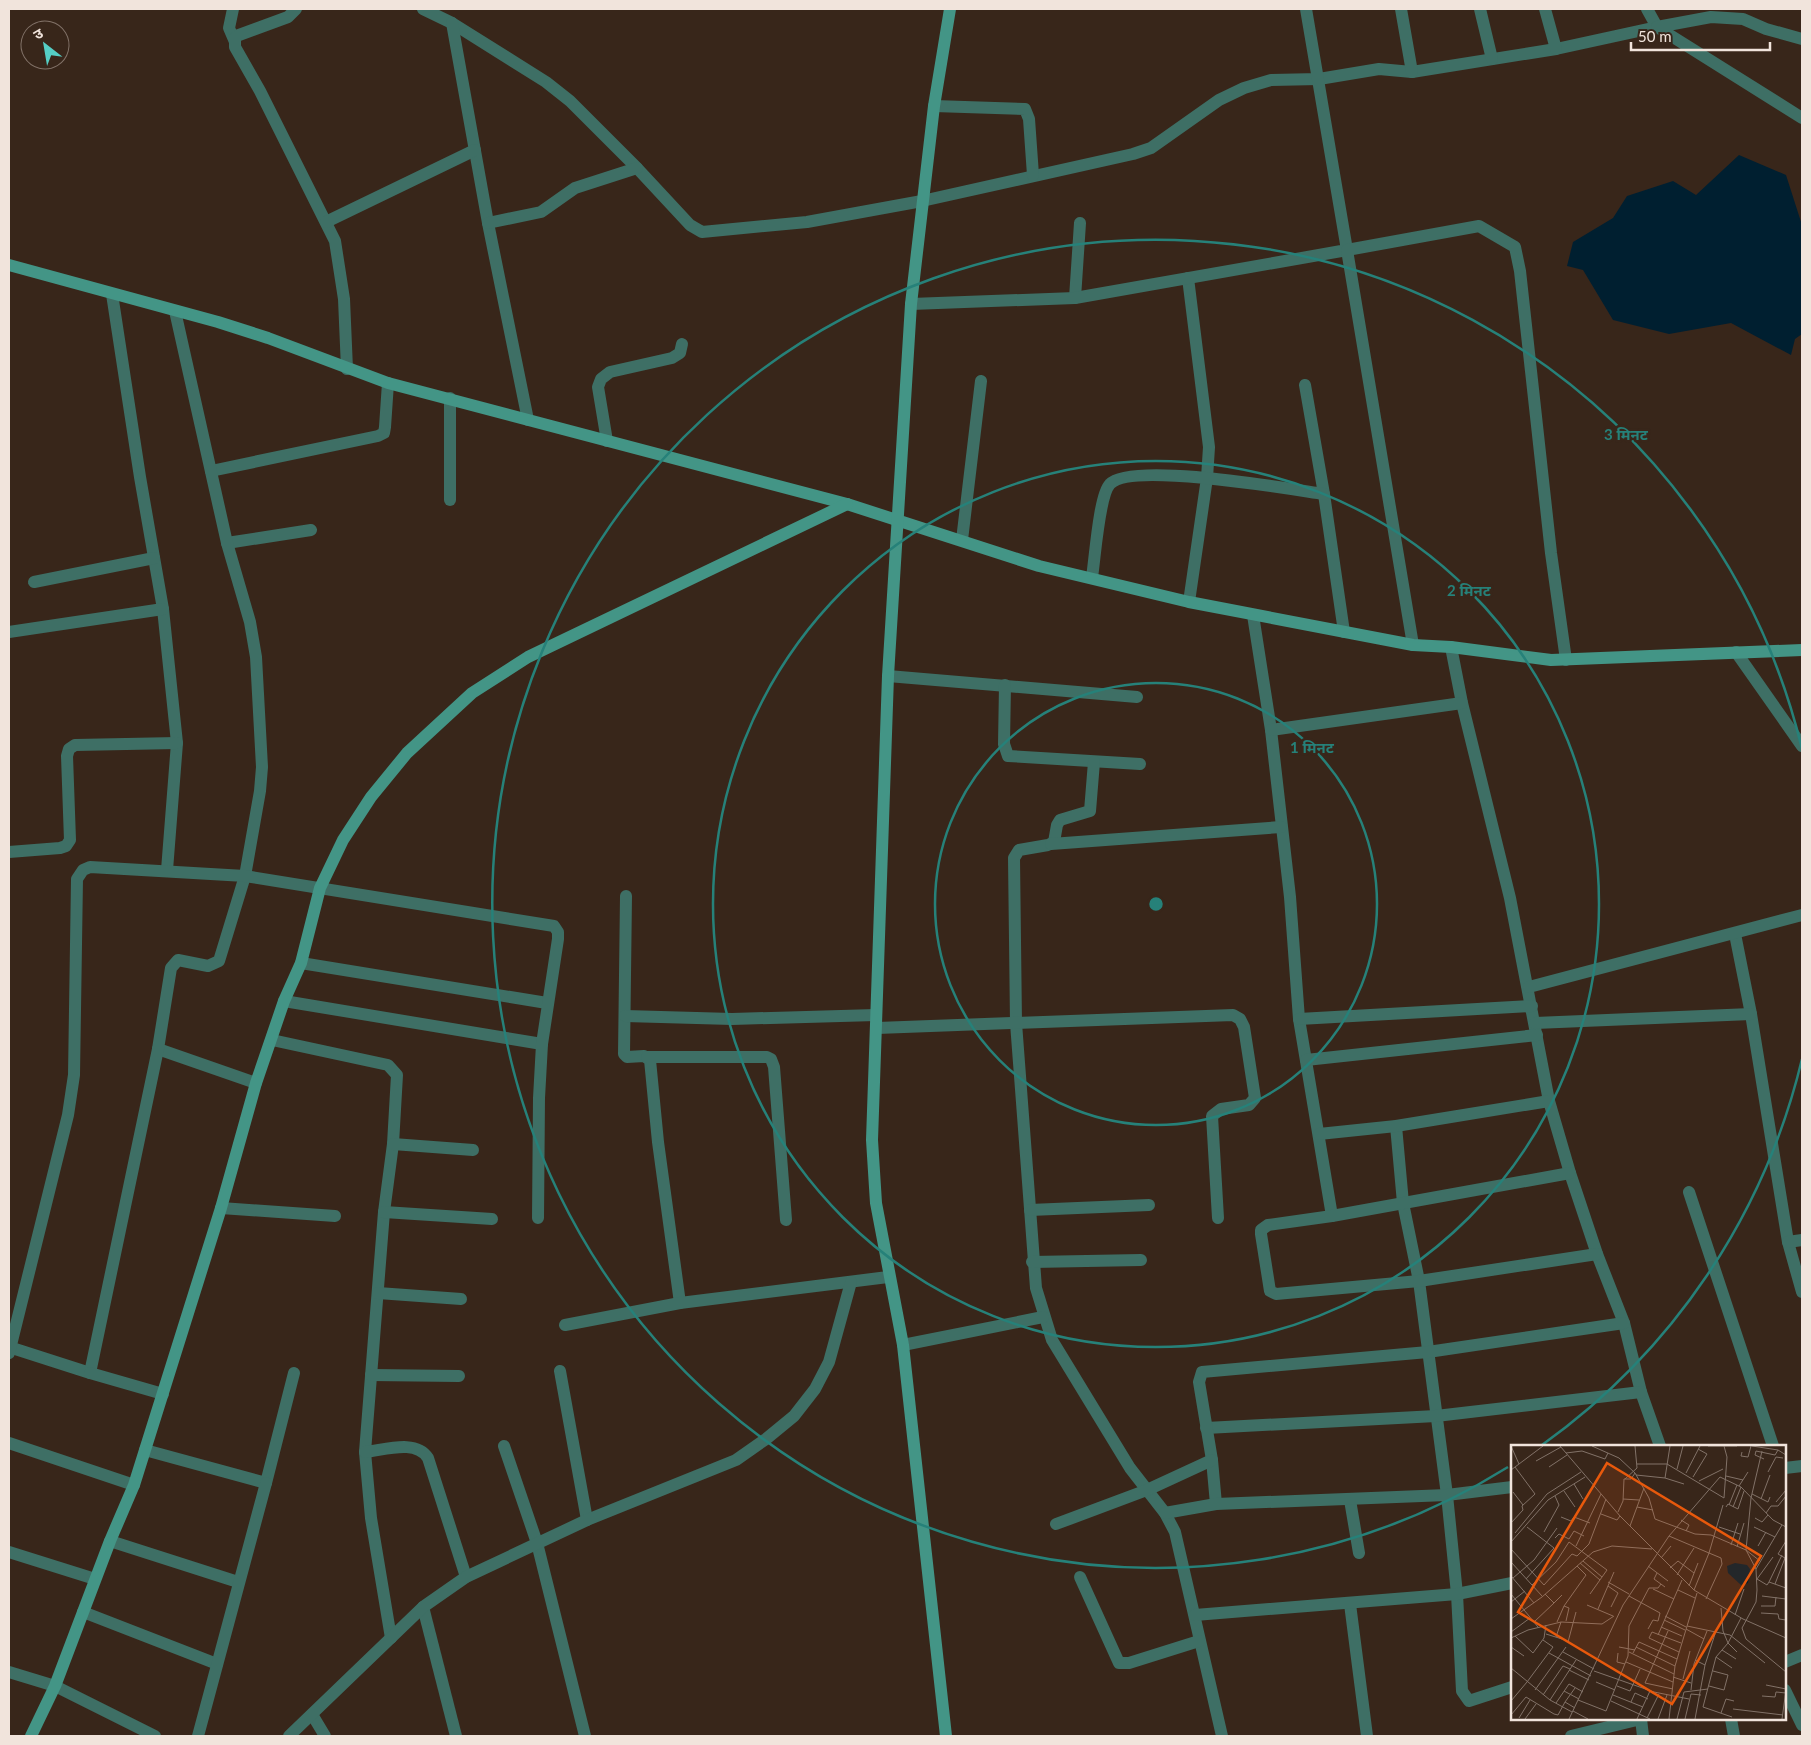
<svg xmlns="http://www.w3.org/2000/svg" width="1811" height="1745" viewBox="0 0 1811 1745" font-family="Lato,'Noto Sans Devanagari',sans-serif">
<style>
.water{fill:#001f30}
.lines{fill:none;stroke-linecap:round;stroke-linejoin:round}
.street{stroke:#3e6f65;stroke-width:12}
.secondary{stroke:#439586;stroke-width:12}
.ring{fill:none;stroke:#268179;stroke-width:2.5}
.inset-road{fill:none;stroke:#827268;stroke-width:1}
.view{fill:#e8590c;fill-opacity:0.15;stroke:#e8590c;stroke-width:2.5}
.inset-edge{fill:none;stroke:#f1e4dc;stroke-width:2.5}
.centre{fill:#268179;stroke:#38261a;stroke-width:2.5}
.ring-label{font-size:15px;text-anchor:middle;font-weight:bold;fill:#268179;stroke:#38261a;stroke-width:5;stroke-linejoin:round;paint-order:stroke}
</style>
<rect width="100%" height="100%" fill="#38261a"/>
<!-- water -->
<polygon class="water" points="1739,155 1786,175 1802,225 1802,334 1795,339 1791,355 1731,323 1669,334 1613,320 1583,270 1567,266 1573,242 1613,218 1627,196 1673,181 1696,195"/>
<g class="lines">
<!-- street -->
<g class="street">
<polyline points="233,9 229,28 235,42"/>
<polyline points="296,9 288,17 239,35 235,38 235,47 260,91 335,241 344,299 347,369"/>
<polyline points="423,9 452,23 546,82 570,101 637,168 690,225 702,232 807,222 922,201 1133,154 1151,148 1219,100 1244,88 1271,80 1319,79 1379,69 1412,72 1556,49 1657,27 1647,9"/>
<polyline points="1401,9 1412,72"/>
<polyline points="1480,9 1492,59"/>
<polyline points="1545,9 1556,49"/>
<polyline points="452,23 488,223 528,420"/>
<polyline points="1657,27 1802,118"/>
<polyline points="1657,27 1711,17 1743,19 1766,29 1802,39"/>
<polyline points="934,106 1025,109 1029,119 1033,175"/>
<polyline points="326,222 475,150"/>
<polyline points="488,223 541,212 575,188 637,168"/>
<polyline points="1188,278 1209,447 1207,478 1189,602"/>
<polyline points="112,294 140,477 163,609 177,743 167,870"/>
<polyline points="1075,298 1080,223"/>
<polyline points="911,304 1075,298 1347,250 1306,9"/>
<polyline points="1305,385 1324,494 1344,632"/>
<polyline points="607,441 598,387 601,379 610,372 672,358 680,353 682,344"/>
<polyline points="211,471 378,436 384,433 385,427 388,383"/>
<polyline points="450,500 450,398"/>
<polyline points="962,540 981,381"/>
<polyline points="227,543 311,530"/>
<path d="M1092,577C1095,559 1099,495 1110,484C1131,461 1289,489 1324,494"/>
<polyline points="34,582 154,558"/>
<polyline points="1253,615 1271,730 1290,897 1299,1019 1332,1216"/>
<polyline points="9,632 163,609"/>
<polyline points="1413,645 1347,250 1479,226 1515,247 1520,271 1551,553 1566,660"/>
<polyline points="1451,647 1462,703 1510,898 1549,1101 1570,1173 1597,1254 1624,1323 1641,1392 1660,1446"/>
<polyline points="1736,652 1802,746"/>
<polyline points="888,676 1137,697"/>
<polyline points="1005,685 1004,744 1008,756 1140,764"/>
<polyline points="1271,730 1462,703"/>
<polyline points="1094,762 1090,811 1060,820 1057,825 1054,842 1048,845 1019,850 1014,858 1016,1023 1036,1288 1052,1340 1130,1468 1165,1513 1175,1532 1222,1736"/>
<polyline points="1051,844 1281,827"/>
<polyline points="9,852 60,848 66,846 70,840 67,756 69,749 75,745 177,743"/>
<polyline points="626,896 624,1054 627,1057 644,1056 650,1060 658,1142 680,1303"/>
<polyline points="1735,934 1751,1014 1788,1242 1802,1292"/>
<polyline points="301,963 547,1003"/>
<polyline points="1529,987 1802,915"/>
<polyline points="284,1001 542,1044"/>
<polyline points="625,1016 732,1019 876,1015"/>
<polyline points="1299,1019 1532,1006"/>
<polyline points="1535,1023 1751,1014"/>
<polyline points="877,1028 1233,1015 1240,1019 1244,1027 1255,1098 1249,1105 1221,1109 1212,1116 1218,1218"/>
<polyline points="272,1040 388,1065 397,1075 393,1144 384,1212 365,1452 371,1518 391,1638"/>
<polyline points="158,1049 256,1083"/>
<polyline points="647,1057 767,1057 771,1059 774,1067 786,1220"/>
<polyline points="1306,1060 1537,1035"/>
<polyline points="1396,1126 1403,1203 1419,1281 1447,1495 1457,1594 1462,1691 1469,1701 1512,1687"/>
<polyline points="1319,1134 1396,1126 1549,1101"/>
<polyline points="393,1144 473,1150"/>
<polyline points="1570,1173 1332,1216 1268,1225 1261,1230 1261,1234 1270,1291 1276,1294 1419,1281 1597,1254"/>
<polyline points="1689,1192 1773,1446"/>
<polyline points="221,1208 335,1216"/>
<polyline points="1030,1210 1149,1205"/>
<polyline points="384,1212 492,1219"/>
<polyline points="1788,1242 1802,1240"/>
<polyline points="1032,1262 1141,1260"/>
<polyline points="378,1293 461,1299"/>
<polyline points="565,1325 680,1303 888,1277"/>
<polyline points="903,1345 1043,1317"/>
<polyline points="9,1347 90,1373 158,1049 171,968 178,960 208,966 219,961 245,876 260,791 262,767 256,657 250,622 227,543 175,311"/>
<polyline points="9,1353 68,1115 74,1075 77,879 83,870 90,867 245,876 554,926 558,932 558,939 542,1044 539,1098 538,1218"/>
<polyline points="560,1371 587,1520"/>
<polyline points="90,1373 163,1394"/>
<polyline points="371,1375 459,1376"/>
<polyline points="1206,1428 1436,1416 1641,1392"/>
<polyline points="9,1443 134,1485"/>
<polyline points="504,1446 537,1543 585,1736"/>
<polyline points="145,1450 266,1483 294,1373"/>
<path d="M365,1452C385,1450 416,1439 428,1458L466,1577"/>
<polyline points="1785,1468 1802,1466"/>
<polyline points="1350,1500 1359,1553"/>
<polyline points="1216,1504 1212,1460 1199,1382 1202,1372 1428,1352 1624,1323"/>
<polyline points="1165,1513 1216,1504 1447,1495 1512,1487"/>
<polyline points="1056,1524 1147,1490 1212,1460"/>
<polyline points="110,1541 238,1582"/>
<polyline points="9,1552 95,1579"/>
<polyline points="1080,1577 1119,1663 1129,1663 1199,1641"/>
<polyline points="1350,1604 1367,1736"/>
<polyline points="423,1607 456,1736"/>
<polyline points="83,1612 217,1664"/>
<polyline points="1195,1615 1457,1594 1512,1583"/>
<polyline points="1785,1662 1802,1655"/>
<polyline points="9,1672 55,1686 155,1736"/>
<polyline points="1785,1690 1802,1725"/>
<polyline points="313,1716 325,1736"/>
<polyline points="1731,1719 1734,1736"/>
<polyline points="198,1736 266,1483"/>
<polyline points="289,1736 423,1607 466,1577 587,1520 736,1460 766,1439 794,1416 815,1389 829,1362 851,1282"/>
<polyline points="1571,1736 1641,1719 1643,1736"/>
</g>
<!-- secondary -->
<g class="secondary">
<polyline points="9,265 218,322 268,338 388,383 847,504 1039,566 1189,602 1413,645 1451,647 1551,660 1802,650"/>
<polyline points="31,1736 55,1686 110,1541 134,1485 221,1208 256,1083 284,1001 301,963 320,888 343,840 371,797 407,753 472,693 528,657 847,504"/>
<polyline points="946,1736 903,1345 876,1203 872,1140 888,676 911,304 934,106 950,9"/>
</g>
</g>
<!-- distance rings -->
<g class="ring">
<circle cx="1156" cy="904" r="221"/>
<circle cx="1156" cy="904" r="443"/>
<path d="M1802 1059A664 664 0 0 1 1542 1445M1508 1467A664 664 0 1 1 1802 749"/>
</g>
<!-- overview -->
<g transform="translate(1511 1445)">
<rect width="275" height="275" fill="#38261a"/>
<path d="M224,118L236,120L239,124L237,138L230,140L217,128L216,121Z" fill="#001f30"/>
<path class="inset-road" d="M0,1L8,19M49,1L109,71L183,145L232,174L275,193M81,1L108,13L124,28L138,53L144,74L184,89L200,90L235,105L240,53L251,6M197,1H226M241,1L267,5L275,10M231,7L230,11L237,12L240,1M55,8L71,6L94,14L97,8M253,14L244,10L245,6L264,10L267,5M25,16L50,2M126,19H156L213,53L216,12L213,1M38,22L56,10M166,24L172,1M0,25L32,1M257,27L265,12L272,13M175,28L189,1M125,30L154,33L159,1M215,31L232,35M182,32L196,9L187,4M154,33L173,39M114,34L126,23L124,1M188,36L212,24M63,39L72,54M228,41L237,27M53,46L64,62M2,47L12,60M241,49L257,57L259,52M112,54L128,55M250,54L259,30M265,57L275,45M218,60L226,40M126,62L142,65M215,62L217,59L227,64L233,46M222,62L230,42M107,67L112,56L113,34H120L124,28M255,68L260,61H267L275,51M90,69L106,75L109,71M50,72L60,76L63,72L79,78M244,73L251,77L257,70M170,75L178,80L175,86M0,78L12,65L11,61L24,49L4,22M119,81L133,43M208,82L229,89M243,82L264,92M33,87L48,60L44,51M4,88L36,49L70,27M158,91L198,108L212,60M44,93L48,89L58,94L63,86L73,91M0,97L37,55L74,32M220,100L227,78M65,101L90,49M247,101L255,87M226,102L233,78M0,104L33,140L61,109L66,111L78,99L95,54M235,105L245,124L246,145L245,157L231,183L235,194L275,227M235,105L249,116M262,112L246,134L256,140L258,137L275,143M150,113L160,101M72,116L91,132M0,117L31,151M69,118L89,135M137,121L157,136M159,123L167,116L183,128M245,124L271,80M146,128L143,134L154,142M166,130L183,103M0,131L23,158M2,133L23,115L46,83M15,134L43,103L16,82M97,137L118,149M258,137L271,110M264,139L274,113L267,109L275,96M21,140L45,117L58,97L96,125L79,149M97,141L107,148L100,162M178,141L187,118M142,144L163,154M167,145L184,153M183,145L198,108L210,113L211,119L195,154M0,149L27,182M34,149L43,158L51,150M118,151L149,168L147,176L142,175L137,184M251,151L275,154M0,157L14,146M76,160L102,171M53,161L58,163L55,176M250,161H264L265,152M210,163L212,186L217,198L205,212L192,262L221,272M87,164L103,127M250,168L267,169L268,174L275,175M224,170L233,144M154,171L175,182M0,174L31,152L82,107L101,101L141,104M153,175L174,185M23,177L43,158M46,177L53,161L75,130L66,121M176,181L219,190L254,218M150,182L171,191M175,184L193,194M157,186L134,238L162,244M0,187L19,173M35,189L51,194M147,190L171,135M4,191L22,208L33,193L35,180M45,192L50,177M0,193L17,185L50,177L91,179L103,171M57,197L65,167M0,202L13,211M108,202L124,205M125,202L164,221M211,205L225,214M52,207L83,224M118,207L163,229M168,207L138,193L141,187L170,198M226,207L217,198L230,173M38,208L80,231M107,208L106,217L114,219M122,208L128,197L166,214M205,212L221,223M184,215L194,220L204,189M115,217L162,237M0,223L39,255L61,267M58,225L78,235M83,226L143,247L178,254M162,232L180,238M172,234L179,206M16,237L42,202L32,195M85,237L104,245M255,240L275,244M106,241L119,246L129,224M198,241L213,245L217,230L202,226M24,245L55,202M180,245L183,219L196,186M53,246L68,254M32,250L52,221L59,224M102,250L132,262M251,251L264,252L265,247L275,248M39,255L65,215M67,255L95,266L117,211L118,181L138,143H147L150,139M0,256L16,237M100,256L139,274M54,257L64,243M120,257L124,248L137,254M45,258L58,239L72,247M222,264L272,270M62,266L77,274M210,268L215,254L223,256M0,270L15,252L43,269L47,270L54,257L64,263M8,273L19,255M136,273L148,249M14,274L25,259M58,274L112,160L158,91L209,32L230,42L262,75L275,82M126,274L139,246M147,274L156,250M158,274L164,221L186,148M166,274L173,247L197,244M174,274L180,249L190,250M184,274L194,220M271,274L275,245"/>
<path class="view" d="M96,18L250,111L161,259L7,167Z"/>
<rect width="275" height="275" class="inset-edge"/>
</g>
<circle cx="1156" cy="904" r="8" class="centre"/>
<g class="ring-label">
<text x="1626" y="440">3 मिनट</text>
<text x="1469" y="596">2 मिनट</text>
<text x="1312" y="753">1 मिनट</text>
</g>
<!-- border -->
<rect width="1811" height="1745" fill="none" stroke="#f1e4dc" stroke-width="20"/>
<!-- north arrow -->
<g transform="translate(45 45) rotate(329)"><circle r="24" fill="#38261a" stroke="#827268"/>
<path d="M0-4L9 19L0 12L-9 19Z" fill="#55cec5"/>
<text y="-8" font-size="14" font-weight="bold" text-anchor="middle" fill="#f1e4dc">उ</text>
</g>
<!-- scale -->
<path d="M1631 42v8h139v-8" fill="none" stroke="#f1e4dc" stroke-width="2.5"/>
<text x="1638" y="42" font-size="15" fill="#f1e4dc" stroke="#38261a" stroke-width="4" paint-order="stroke">50 m</text>
</svg>
